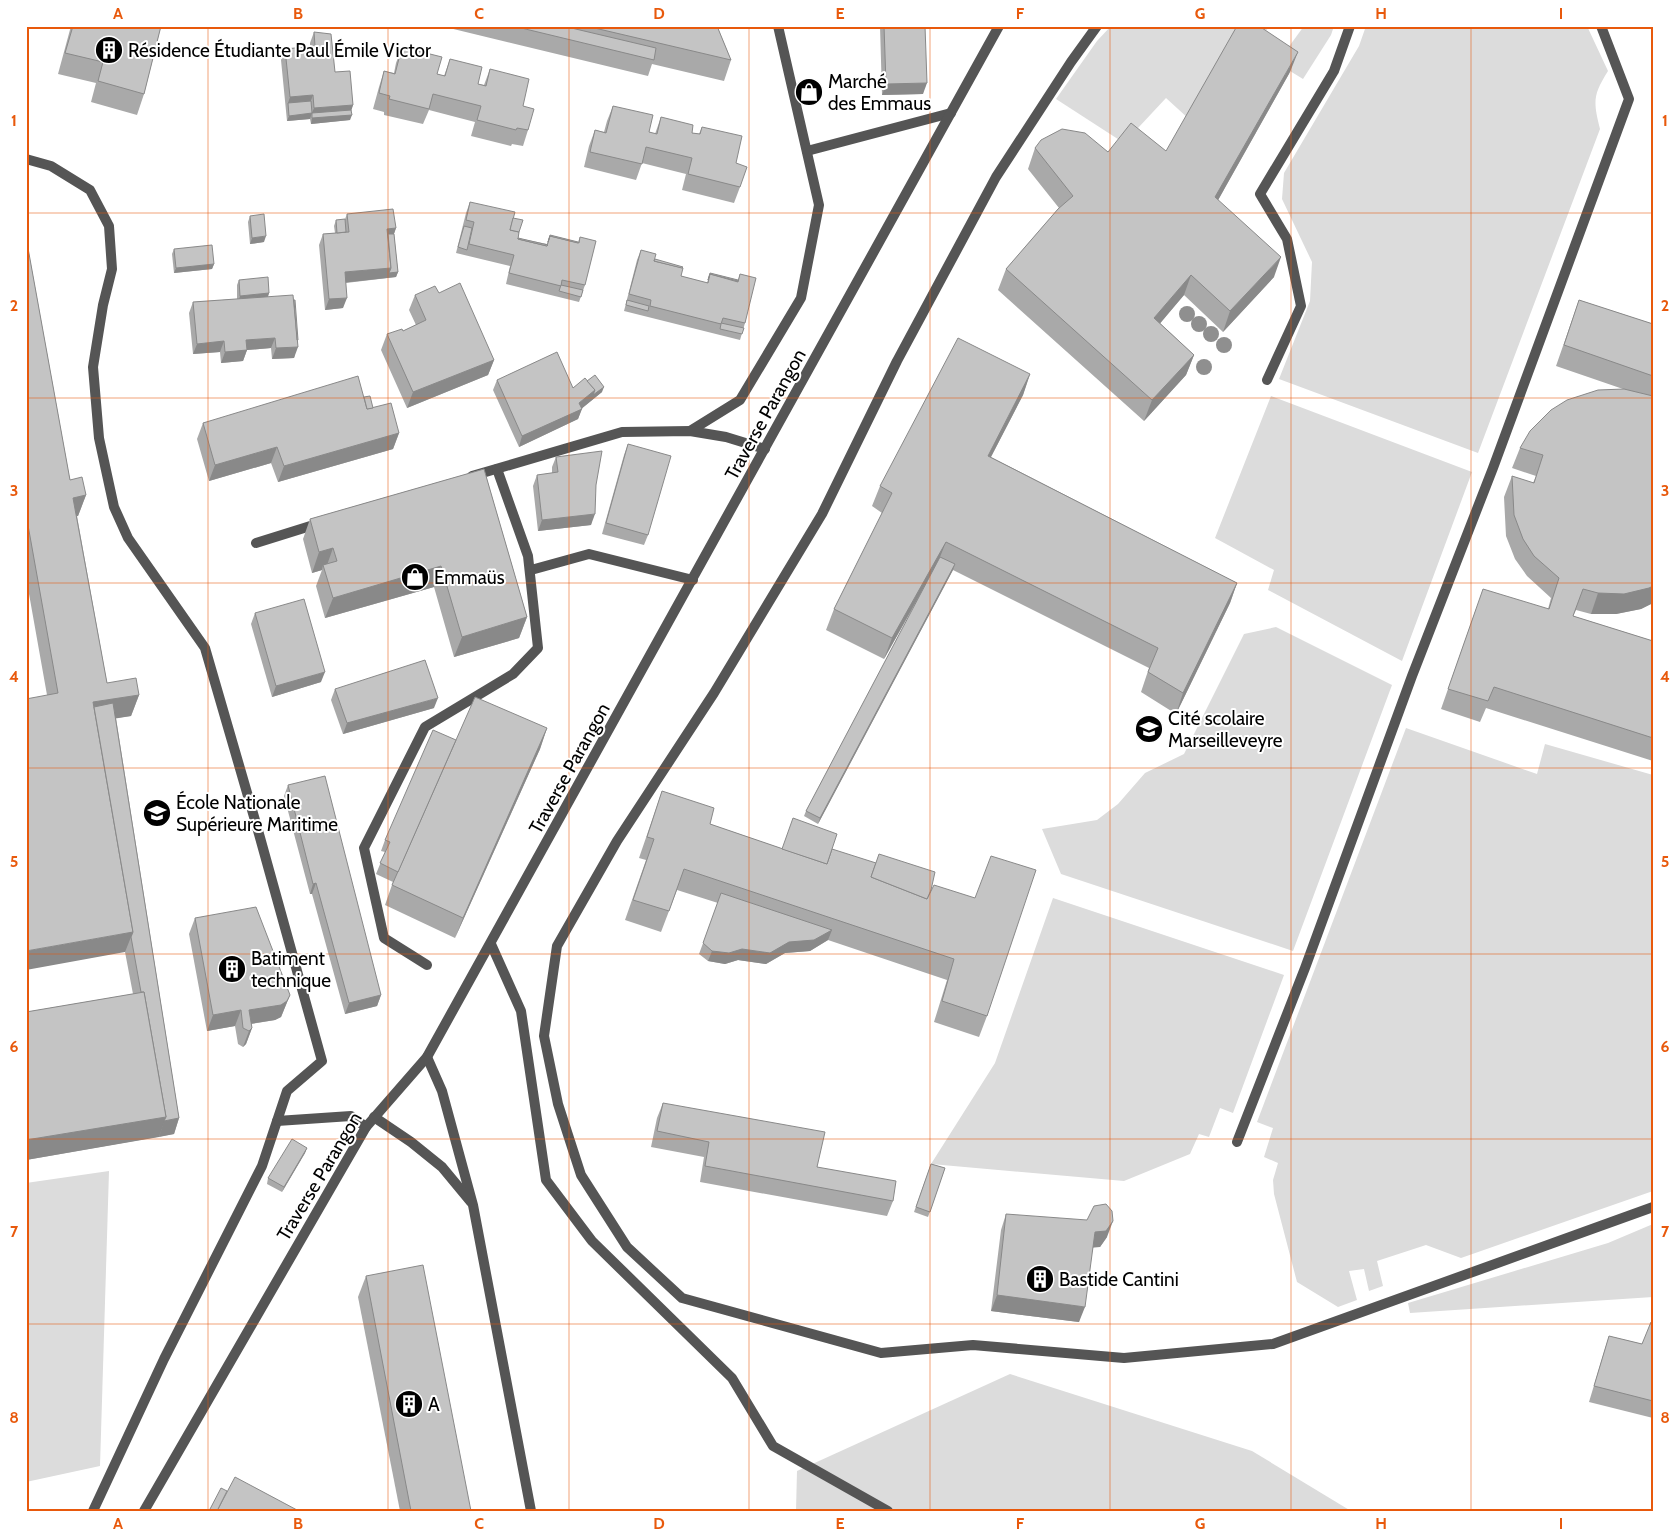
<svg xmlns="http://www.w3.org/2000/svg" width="1679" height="1537" viewBox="0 0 1679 1537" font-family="Cabin,sans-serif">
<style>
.green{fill:#dcdcdc}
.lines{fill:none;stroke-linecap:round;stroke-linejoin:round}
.lane{stroke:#555;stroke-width:10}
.street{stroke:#555;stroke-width:10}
.tree{fill:#8f8f8f}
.wall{fill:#a9a9a9}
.shaded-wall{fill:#898989}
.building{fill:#c4c4c4;stroke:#898989}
.grid{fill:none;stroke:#e8590c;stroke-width:1;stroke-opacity:0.55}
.labels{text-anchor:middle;stroke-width:4;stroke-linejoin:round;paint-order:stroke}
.poi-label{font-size:19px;fill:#000;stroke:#fff;text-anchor:start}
.street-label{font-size:19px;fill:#000;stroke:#fff}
.neatline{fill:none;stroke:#e8590c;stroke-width:2}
.grid-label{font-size:16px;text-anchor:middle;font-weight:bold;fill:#e8590c}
</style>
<rect width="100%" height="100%" fill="#fff"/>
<!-- green -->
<g class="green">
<polygon points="1111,26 1270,26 1189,119 1166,98 1124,143 1056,99 1097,41"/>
<polygon points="1304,26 1334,26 1331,35 1303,79 1277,63"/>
<path d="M1366,26H1587L1608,71C1593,95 1593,101 1600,129L1478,453L1279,379L1310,301L1312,262L1282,199L1284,173L1359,46Z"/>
<polygon points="1271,396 1472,472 1402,661 1268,590 1274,570 1215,538"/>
<polygon points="1276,627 1392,685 1293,951 1061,874 1042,829 1097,820 1118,804 1145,773 1184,754 1244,634"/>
<polygon points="1406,728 1537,774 1545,744 1653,775 1653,1191 1461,1258 1426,1245 1377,1261 1383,1286 1369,1291 1364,1269 1349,1271 1357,1300 1338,1307 1297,1282 1274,1194 1273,1180 1278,1163 1264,1157 1273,1128 1257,1122"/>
<polygon points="1053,898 1284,975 1233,1113 1220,1108 1209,1137 1199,1134 1190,1154 1124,1181 931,1164 995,1063"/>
<polygon points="109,1171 100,1466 26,1482 26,1183"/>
<polygon points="1653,1224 1653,1297 1410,1313 1408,1303 1608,1243"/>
<polygon points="1010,1374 1252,1451 1351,1511 796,1511 797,1471"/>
</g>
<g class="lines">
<!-- lane -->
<g class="lane">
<polyline points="1097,26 1071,62 996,177 897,361 822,514 714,693 617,841 557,946 544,1036 558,1104 581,1175 627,1247 682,1298 881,1353 973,1345 1124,1358 1273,1344 1653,1207"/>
<polyline points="807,151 951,113"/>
<polyline points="26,159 51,166 90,190 109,226 112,269 103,305 93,367 99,438 114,507 128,538 205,648 259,834 322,1061 287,1091 262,1166 164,1359 93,1511"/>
<polyline points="1267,380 1301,306 1287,239 1260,194 1334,71 1350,26"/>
<polyline points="690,431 740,400 801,298 819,205 778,26"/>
<polyline points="472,476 622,432 690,431 726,437 765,449"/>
<polyline points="256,543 320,523"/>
<polyline points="531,570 589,554 693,580"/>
<polyline points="491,944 521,1011 546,1180 592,1241 732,1378 773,1446 888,1511"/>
<polyline points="427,965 384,938 364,848 425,727 513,674 538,648 528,556 497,469"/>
<polyline points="427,1057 442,1091 473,1205 531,1511"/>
<polyline points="374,1117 411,1142 442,1167 471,1202"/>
<polyline points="277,1121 351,1116 366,1127"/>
<polyline points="1237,1142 1305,968 1412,676 1493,468 1629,99 1601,26"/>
</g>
<!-- street -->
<polyline class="street" points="144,1511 366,1127 427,1057 999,26"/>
</g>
<!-- trees -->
<g class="tree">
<circle cx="1187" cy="314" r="8"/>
<circle cx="1199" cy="324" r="8"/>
<circle cx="1211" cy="334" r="8"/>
<circle cx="1224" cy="345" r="8"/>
<circle cx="1204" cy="367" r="8"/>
</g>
<!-- wall -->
<g class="wall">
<polygon points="71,26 161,26 144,94 137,115 91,102 96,83 58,74"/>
<polygon points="441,26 717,26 731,60 724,81 652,64 648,76"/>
<polygon points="880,26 936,26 925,27 923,94 882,95"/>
<polygon points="314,32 335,72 353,105 351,110 350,120 311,124 310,119 287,121 281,60 285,49 310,47 310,43"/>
<polygon points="402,47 437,74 444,76 450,59 478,84 484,85 490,69 523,106 528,130 523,146 512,144 511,146 471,136 475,122 429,110 423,124 384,115 384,112 373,109 379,87 384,71 394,73 396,63"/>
<polygon points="1290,72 1218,200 1274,277 1223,332 1184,295 1160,323 1194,355 1186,375 1144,421 998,290 1006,269 1059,208 1028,169 1035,148 1108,152 1166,151"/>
<polygon points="613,106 649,132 655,134 661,117 692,133 699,134 702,127 736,163 740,187 734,203 682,190 686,174 642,163 636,180 584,167 589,146 595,130 604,132 607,121"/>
<polygon points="470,202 513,218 519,232 518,238 547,244 550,235 578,242 580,237 585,285 579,302 506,284 510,266 456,253 466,213"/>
<polygon points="347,214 396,228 394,234 398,272 396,277 346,283 343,308 325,310 319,245 323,234 335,233 334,226 336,220 345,219"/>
<polygon points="250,216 264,242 250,244 248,222"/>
<polygon points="26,237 70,480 86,495 78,516 77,516 107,683 139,695 131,716 116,718 179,1118 174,1134 26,1160 26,1012 133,994 125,952 47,695 26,577"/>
<polygon points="174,249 214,264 212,269 174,273 172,254"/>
<polygon points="641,250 681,276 707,283 710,273 738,280 740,274 745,323 740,340 624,311 637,260"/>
<polygon points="239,280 269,293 268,297 298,340 294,358 272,359 271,348 247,350 243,361 221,363 220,352 193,354 189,313 193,302 237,299 237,285"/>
<polygon points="439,293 494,360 488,375 407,408 381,350 387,334 403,331 416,325 409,310 415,295"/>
<polygon points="1579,300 1653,324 1653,603 1641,609 1616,614 1591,614 1576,610 1573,616 1653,641 1653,761 1486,708 1480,722 1441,709 1476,609 1548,609 1551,598 1527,576 1515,559 1506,536 1504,497 1512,476 1533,483 1536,476 1512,468 1520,448 1623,389 1556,366"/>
<polygon points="1030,374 1023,395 991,457 1237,583 1230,603 1176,714 1141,692 1149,668 953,570 818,824 804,816 806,811 922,592 884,659 826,630 834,609 882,513 872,506 880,486"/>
<polygon points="497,380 573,388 587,381 602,392 582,408 578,419 519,447 493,390"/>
<polygon points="364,397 373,408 399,433 393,449 278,482 271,463 209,481 197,439 203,423"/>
<polygon points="628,444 648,535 644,545 602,534 624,455"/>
<polygon points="556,457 596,485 591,525 538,531 533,486 537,475 552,473 552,467"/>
<polygon points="484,469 527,617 519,638 454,657 434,587 325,618 316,586 322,570 312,573 303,539 310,519"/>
<polygon points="255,613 321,682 272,697 251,624"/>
<polygon points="335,689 434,708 343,734 331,700"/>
<polygon points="547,728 540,749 455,938 385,905 393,882 376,874 385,852 381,851 385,840 456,740"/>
<polygon points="288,785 381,995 377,1006 345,1014 312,894 310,894 284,796"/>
<polygon points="662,791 710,824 827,864 931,890 987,1016 979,1037 934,1022 947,980 828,940 810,951 785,953 766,964 738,960 725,964 708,961 699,954 718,903 677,890 661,932 625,920 646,860 639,858"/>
<polygon points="195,918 290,995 281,1017 275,1020 251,1024 252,1028 246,1044 243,1047 238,1044 235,1026 207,1031 189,934"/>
<polygon points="663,1103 817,1167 893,1201 887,1216 700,1182 704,1157 651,1147 657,1118"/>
<polygon points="307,1148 305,1153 282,1192 267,1184 268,1178"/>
<polygon points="931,1164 945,1168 928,1217 914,1212"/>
<polygon points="1006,1214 1107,1237 1100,1247 1093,1247 1079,1322 991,1311 1001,1230"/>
<polygon points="366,1276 471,1511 400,1511 358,1297"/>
<polygon points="1653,1322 1653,1418 1589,1402 1604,1352 1609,1336 1642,1344"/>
</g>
<!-- shaded-wall -->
<g class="shaded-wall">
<polygon points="1298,52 1290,72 1208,218 1215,197"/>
<polygon points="927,83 923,94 882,95 886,84"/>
<polygon points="313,95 309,106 288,103 290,97"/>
<polygon points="353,105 350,115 352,115 350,120 311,124 312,118 312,113 314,108"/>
<polygon points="312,113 310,119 287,121 289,116"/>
<polygon points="396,228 392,239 386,240 387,229"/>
<polygon points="266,236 264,242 250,244 252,238"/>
<polygon points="1281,257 1274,277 1223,332 1230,311"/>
<polygon points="214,264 212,269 174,273 176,268"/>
<polygon points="391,268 398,272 396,277 341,283 345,272"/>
<polygon points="1191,275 1184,295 1147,339 1154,318"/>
<polygon points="269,293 267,299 238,302 240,296"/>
<polygon points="347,298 343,308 325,310 329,299"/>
<polygon points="275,338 271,348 247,350 243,361 221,363 225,352 246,340"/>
<polygon points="224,341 220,352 193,354 197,344"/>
<polygon points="298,347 294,358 272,359 276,348"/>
<polygon points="1194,355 1186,375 1144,421 1152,400"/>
<polygon points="494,360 488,375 407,408 413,392"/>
<polygon points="1030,374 1023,395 981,476 988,456"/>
<polygon points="604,387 602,392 580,410 582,409 578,419 519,447 522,436 579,403 595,390"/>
<polygon points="399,433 393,449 278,482 284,466"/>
<polygon points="277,447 271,463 209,481 215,465"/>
<polygon points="86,495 78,516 66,518 73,498"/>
<polygon points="595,514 591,525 538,531 542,520"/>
<polygon points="946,542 938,562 884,659 892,638"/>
<polygon points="333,548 326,568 323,565 322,570 312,573 319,552"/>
<polygon points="955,564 953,570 818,824 820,818"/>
<polygon points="441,566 434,587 325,618 333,598"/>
<polygon points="1237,583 1230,603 1176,714 1183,693"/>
<polygon points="1653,586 1653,603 1641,609 1616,614 1591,614 1598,593"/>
<polygon points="527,617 519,638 454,657 462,637"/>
<polygon points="325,672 321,682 272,697 276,686"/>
<polygon points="139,695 131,716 94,722 93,702"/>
<polygon points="438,698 434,708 343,734 347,723"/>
<polygon points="547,728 540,749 455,938 463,918"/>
<polygon points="316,883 312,894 310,894 313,884"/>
<polygon points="832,930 828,940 810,951 785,953 766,964 738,960 725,964 708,961 712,951 742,949 789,942"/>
<polygon points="133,932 125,952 26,970 26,951"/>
<polygon points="290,995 281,1017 275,1020 243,1025 249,1010"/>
<polygon points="381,995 377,1006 345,1014 349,1003"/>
<polygon points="241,1010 235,1026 207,1031 213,1015"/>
<polygon points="252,1028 246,1044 243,1047 249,1031"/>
<polygon points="166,1117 159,1137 26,1160 26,1140"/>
<polygon points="179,1118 174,1134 159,1137 164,1121"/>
<polygon points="307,1148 305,1153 282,1192 284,1187"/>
<polygon points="1113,1221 1107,1237 1100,1247 1089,1248 1095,1232"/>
<polygon points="997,1295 1085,1307 1079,1322 991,1311"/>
</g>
<!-- building -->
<g class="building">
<polygon points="73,26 161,26 144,94 98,81 103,62 65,53"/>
<polygon points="513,26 563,26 656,48 654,60"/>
<polygon points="586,26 717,26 731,60"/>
<polygon points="884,26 925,26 927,83 886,84"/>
<polygon points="1237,26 1259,26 1298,52 1215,197 1281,257 1230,311 1191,275 1154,318 1194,355 1152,400 1006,269 1058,209 1073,196 1035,148 1041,140 1062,129 1085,133 1108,152 1131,123 1166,151"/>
<polygon points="314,32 331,34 335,72 350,71 353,105 314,108 313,95 290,97 285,49 315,46"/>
<polygon points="402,47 442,57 437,74 445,76 450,59 482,67 478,84 486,86 490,69 529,79 523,106 534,109 528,130 517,128 516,130 477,120 481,106 433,94 429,109 389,99 390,96 379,93 384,71 395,74"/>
<polygon points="311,101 312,113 289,116 288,103"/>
<polygon points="613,106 653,115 649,132 657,134 661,117 693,125 692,133 700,134 702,127 742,136 736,163 747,167 740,187 688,174 692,158 646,147 642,164 590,152 595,130 606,133"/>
<polygon points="351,110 352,115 312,118 312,113"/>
<polygon points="470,202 515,212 510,230 519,232 518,239 547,246 550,236 579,243 580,237 596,241 585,285 562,280 561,286 509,273 514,255 469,244 474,222 466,220"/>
<polygon points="393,209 396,228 387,229 391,268 345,272 347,298 329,299 323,234 349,232 347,214"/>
<polygon points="264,214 266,236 252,238 250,216"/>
<polygon points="513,218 523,220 519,232 510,230"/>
<polygon points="345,219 346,232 337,233 336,220"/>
<polygon points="464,226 472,228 467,250 458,247"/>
<polygon points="388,234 394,234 398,272 389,273 391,268"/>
<polygon points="550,235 578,242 578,243 550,236 548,242"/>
<polygon points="26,237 70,480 82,477 86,495 73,498 107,683 136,678 139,695 93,702 133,932 26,951 26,699 58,693 26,514"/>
<polygon points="518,238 548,245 547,246 518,239"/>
<polygon points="212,245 214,264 176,268 174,249"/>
<polygon points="641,250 656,254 654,261 683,268 681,276 708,283 710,274 738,282 740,274 756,278 745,323 723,318 721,324 650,306 651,300 629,294"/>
<polygon points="655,259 683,267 682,268 654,261"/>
<polygon points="710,273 738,280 738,281 710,274 708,280"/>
<polygon points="268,277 269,293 240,296 239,280"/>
<polygon points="460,283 494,360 413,392 387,334 402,329 403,331 426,320 415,295 435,286 439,293"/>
<polygon points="561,285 583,290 581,297 559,291"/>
<polygon points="293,295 298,347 276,348 275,338 246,340 247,350 225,352 224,341 197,344 193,302"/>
<polygon points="294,300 295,300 298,340 297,340"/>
<polygon points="627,300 649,306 648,311 626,305"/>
<polygon points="1579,300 1653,324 1653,376 1564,345"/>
<polygon points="721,323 744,328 742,334 720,329 721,324"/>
<polygon points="958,338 1030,374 988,456 1237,583 1183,693 1148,672 1158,648 946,542 892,638 834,609 892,493 880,486"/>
<polygon points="557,352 573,388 585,378 595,390 579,403 582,409 522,436 497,380"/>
<polygon points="595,375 604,387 593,395 595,390 587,381"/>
<polygon points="358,376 367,409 391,403 399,433 284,466 277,447 215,465 203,423"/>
<polygon points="1624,389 1653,396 1653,586 1649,588 1624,594 1598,593 1583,589 1573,616 1653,641 1653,738 1494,687 1488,701 1448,689 1483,589 1549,609 1559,578 1534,556 1523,539 1514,515 1512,476 1534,483 1543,455 1520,448 1530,431 1551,410 1567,400 1598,390"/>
<polygon points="370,396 373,408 367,409 364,397"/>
<polygon points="628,444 671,456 648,535 606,523"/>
<polygon points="602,451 596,485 595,514 542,520 537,475 558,472 556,457"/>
<polygon points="484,469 527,617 462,637 441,566 333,598 323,565 337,561 333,548 319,552 310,519"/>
<polygon points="940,557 955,564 820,818 806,811"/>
<polygon points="304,599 325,672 276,686 255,613"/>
<polygon points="425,660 438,698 347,723 335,689"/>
<polygon points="475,697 547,728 463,918 392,885"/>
<polygon points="113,703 179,1118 164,1121 166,1117 144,992 141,992 131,937 133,932 94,707"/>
<polygon points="433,730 456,740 398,872 380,863 390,842 385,840"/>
<polygon points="325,776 381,995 349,1003 316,883 313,884 288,785"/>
<polygon points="662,791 714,808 710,824 827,864 832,849 876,863 871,877 927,899 934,885 975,898 991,856 1036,870 987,1016 942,1001 954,959 684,869 669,911 633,900 654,839 647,837"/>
<polygon points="793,818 837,834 827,864 782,849"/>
<polygon points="879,854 935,872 931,890 927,899 871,877"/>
<polygon points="721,893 832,930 814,940 789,942 770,953 742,949 729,953 712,951 703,943"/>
<polygon points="256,907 290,995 287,1001 281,1005 249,1010 252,1028 249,1031 243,1028 241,1010 213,1015 195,918"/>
<polygon points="144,992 166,1117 26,1140 26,1012"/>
<polygon points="663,1103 825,1132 817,1167 896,1181 893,1201 705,1166 709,1142 657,1131"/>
<polygon points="292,1139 307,1148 284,1187 268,1178"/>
<polygon points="931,1164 945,1168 930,1212 916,1207"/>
<polygon points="1106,1204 1112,1211 1113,1221 1106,1231 1095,1232 1085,1307 997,1295 1006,1214 1087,1220 1094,1206"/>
<polygon points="423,1265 471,1511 411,1511 366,1276"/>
<polygon points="1651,1322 1653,1322 1653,1401 1594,1386 1609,1336 1642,1344"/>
<polygon points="235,1477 297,1510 217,1511"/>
<polygon points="221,1488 227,1491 217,1511 209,1511"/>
</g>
<!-- grid -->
<path class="grid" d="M208,26V1511M388,26V1511M569,26V1511M749,26V1511M930,26V1511M1110,26V1511M1291,26V1511M1471,26V1511M26,213H1653M26,398H1653M26,583H1653M26,768H1653M26,954H1653M26,1139H1653M26,1324H1653"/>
<!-- icons -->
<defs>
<symbol id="building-disc" viewBox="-11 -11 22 22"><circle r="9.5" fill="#000" stroke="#fff"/><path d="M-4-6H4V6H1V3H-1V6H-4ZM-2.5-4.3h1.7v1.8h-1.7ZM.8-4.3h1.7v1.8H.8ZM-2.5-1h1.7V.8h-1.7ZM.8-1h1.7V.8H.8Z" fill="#fff"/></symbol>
<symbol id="shop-disc" viewBox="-11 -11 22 22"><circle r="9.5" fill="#000" stroke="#fff"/><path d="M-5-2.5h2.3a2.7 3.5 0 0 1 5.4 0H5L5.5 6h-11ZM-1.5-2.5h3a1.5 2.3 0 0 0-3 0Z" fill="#fff"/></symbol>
<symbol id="school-disc" viewBox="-11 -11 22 22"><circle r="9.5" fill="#000" stroke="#fff"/><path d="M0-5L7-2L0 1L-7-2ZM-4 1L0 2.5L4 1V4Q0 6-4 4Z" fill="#fff"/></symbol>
<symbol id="university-disc" viewBox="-11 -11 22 22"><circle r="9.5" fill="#000" stroke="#fff"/><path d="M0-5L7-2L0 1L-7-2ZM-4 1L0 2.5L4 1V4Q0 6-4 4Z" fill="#fff"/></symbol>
</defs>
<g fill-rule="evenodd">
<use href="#building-disc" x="93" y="34" width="32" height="32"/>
<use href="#shop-disc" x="793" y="76" width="32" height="32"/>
<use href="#shop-disc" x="399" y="561" width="32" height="32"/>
<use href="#school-disc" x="1133" y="713" width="32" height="32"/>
<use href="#university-disc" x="141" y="797" width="32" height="32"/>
<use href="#building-disc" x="216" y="953" width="32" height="32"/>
<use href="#building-disc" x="1024" y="1263" width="32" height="32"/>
<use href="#building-disc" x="393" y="1388" width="32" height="32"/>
</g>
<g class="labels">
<!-- poi labels -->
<g class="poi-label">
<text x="128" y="57">Résidence Étudiante Paul Émile Victor</text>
<text x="828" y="88">Marché<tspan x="828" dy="22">des Emmaus</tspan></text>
<text x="434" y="584">Emmaüs</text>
<text x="1168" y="725">Cité scolaire<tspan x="1168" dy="22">Marseilleveyre</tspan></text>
<text x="176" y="809">École Nationale<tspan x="176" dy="22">Supérieure Maritime</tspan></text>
<text x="251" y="965">Batiment<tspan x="251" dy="22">technique</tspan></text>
<text x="1059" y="1286">Bastide Cantini</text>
<text x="428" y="1411">A</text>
</g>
<!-- street labels -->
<g class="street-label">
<text transform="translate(765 414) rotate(-61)" y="7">Traverse Parangon</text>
<text transform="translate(569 768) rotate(-61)" y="7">Traverse Parangon</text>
<text transform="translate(319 1176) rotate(-59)" y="7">Traverse Parangon</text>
</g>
</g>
<!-- border -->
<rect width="1679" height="1537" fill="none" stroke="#ffffff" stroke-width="55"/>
<rect x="28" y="28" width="1624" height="1482" class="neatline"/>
<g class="grid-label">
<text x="118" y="19">A</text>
<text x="298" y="19">B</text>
<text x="479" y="19">C</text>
<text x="659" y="19">D</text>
<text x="840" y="19">E</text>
<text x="1020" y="19">F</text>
<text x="1200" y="19">G</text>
<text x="1381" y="19">H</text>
<text x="1561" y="19">I</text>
<text x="14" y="126">1</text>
<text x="1665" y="126">1</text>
<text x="14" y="311">2</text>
<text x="1665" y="311">2</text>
<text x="14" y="496">3</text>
<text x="1665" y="496">3</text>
<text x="14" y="682">4</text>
<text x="1665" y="682">4</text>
<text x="14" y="867">5</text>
<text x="1665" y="867">5</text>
<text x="14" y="1052">6</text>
<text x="1665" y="1052">6</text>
<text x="14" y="1237">7</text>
<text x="1665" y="1237">7</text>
<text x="14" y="1423">8</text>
<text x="1665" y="1423">8</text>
<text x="118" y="1529">A</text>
<text x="298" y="1529">B</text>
<text x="479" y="1529">C</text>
<text x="659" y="1529">D</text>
<text x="840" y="1529">E</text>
<text x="1020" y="1529">F</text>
<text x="1200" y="1529">G</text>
<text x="1381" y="1529">H</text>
<text x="1561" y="1529">I</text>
</g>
</svg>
